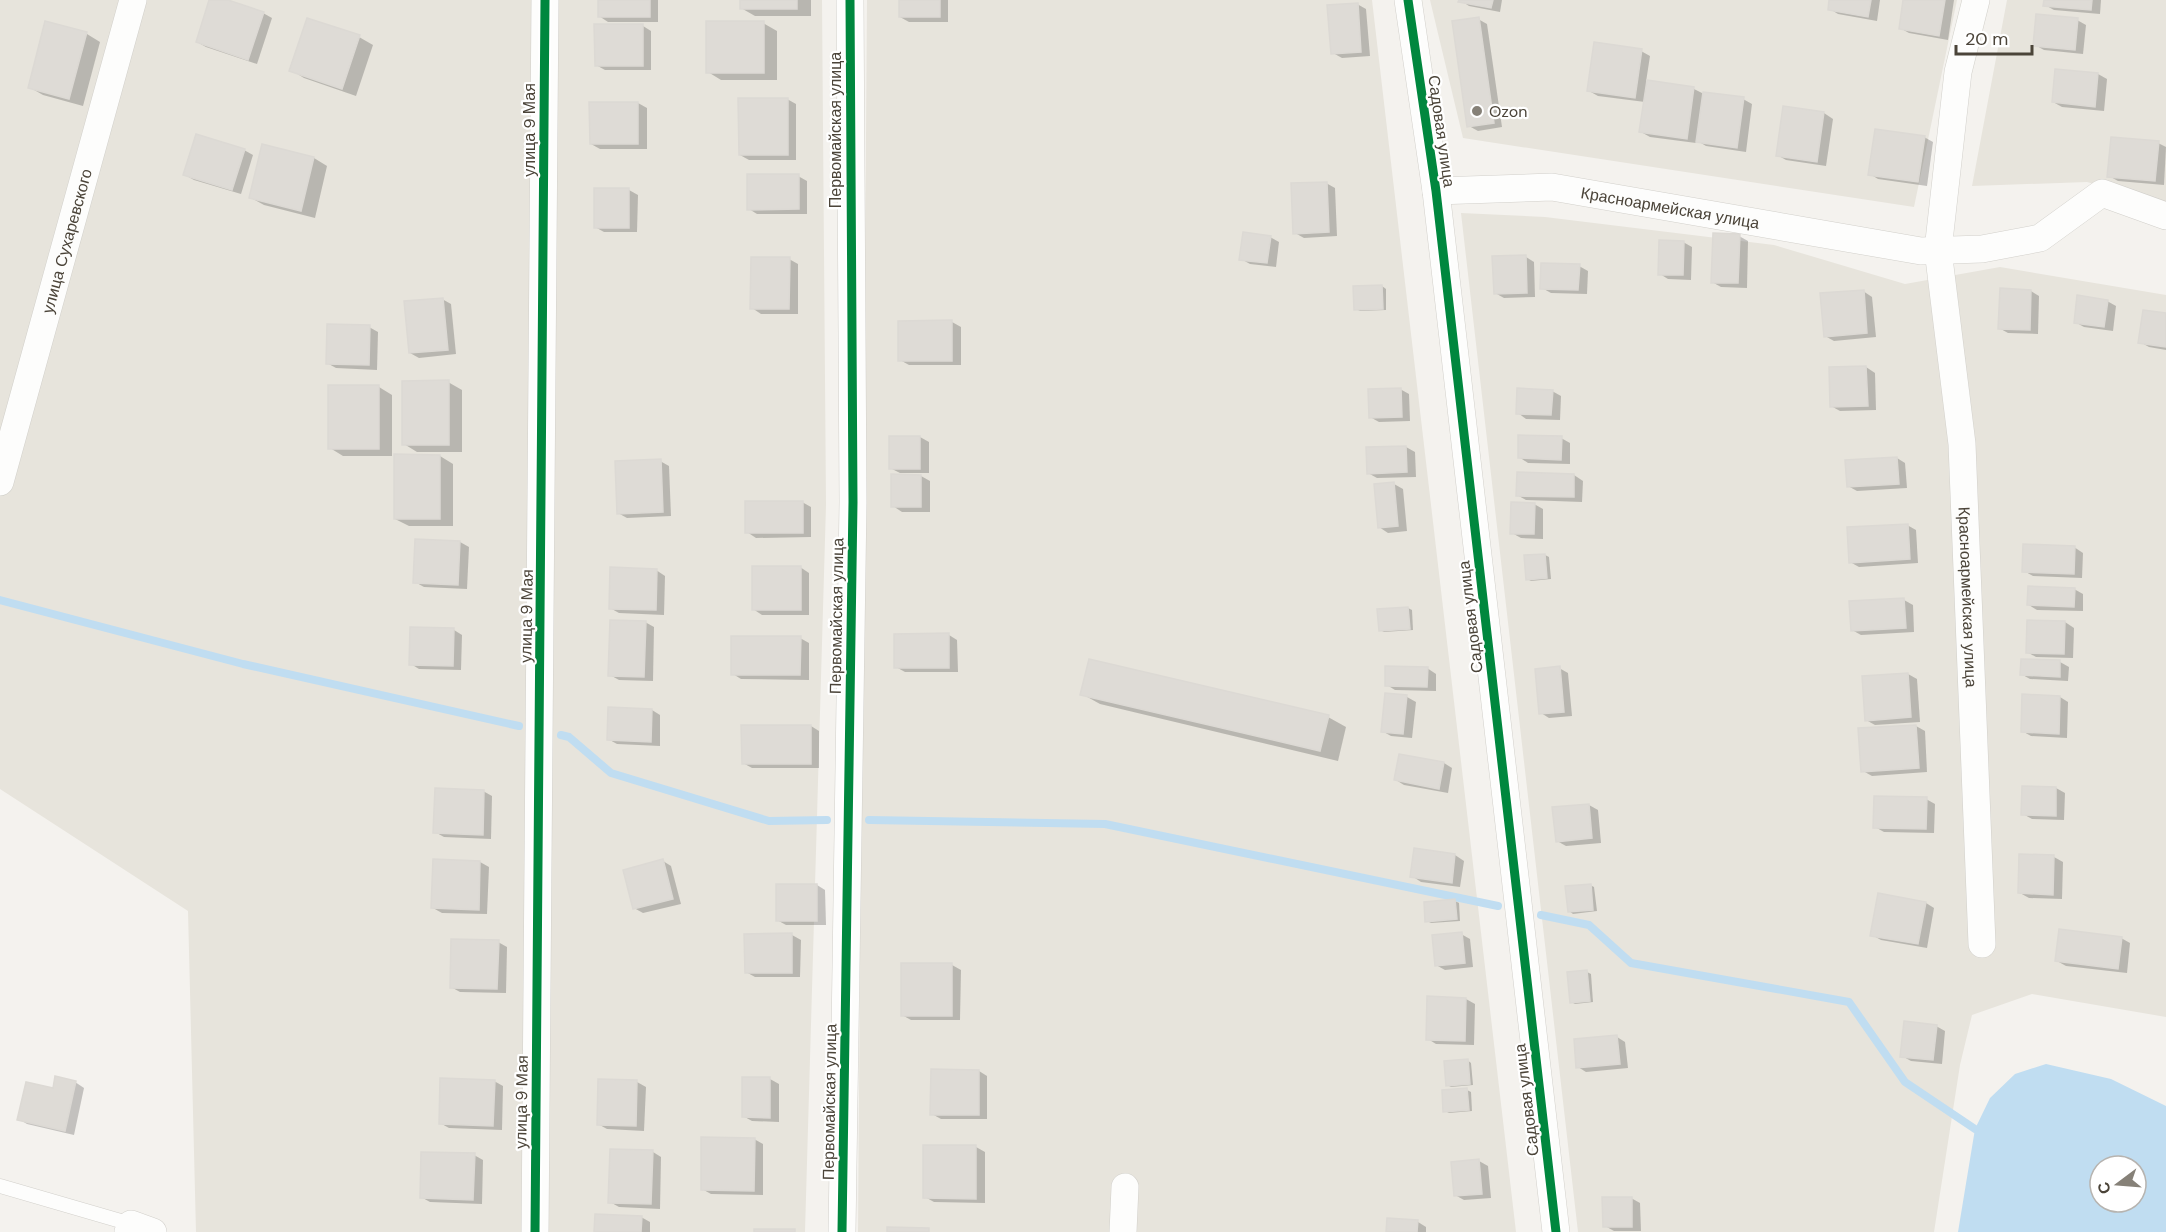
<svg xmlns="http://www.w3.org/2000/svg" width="2166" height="1232" viewBox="0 0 2166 1232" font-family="'DM Sans',sans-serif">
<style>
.residential{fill:#e7e4dc}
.water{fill:#c0ddf1;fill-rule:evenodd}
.shadow{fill:#0003}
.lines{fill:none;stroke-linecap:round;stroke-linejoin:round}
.stream{stroke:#c0ddf1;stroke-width:8}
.building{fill:#dedbd6;stroke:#dcd9d4;stroke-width:1.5}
.service-casing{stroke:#d2d0cb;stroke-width:15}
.minor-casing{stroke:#d2d0cb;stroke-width:28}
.service{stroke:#fdfdfc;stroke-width:14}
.minor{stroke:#fdfdfc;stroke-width:27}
.cycleway-casing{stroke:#fff;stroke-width:13}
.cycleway{stroke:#00873e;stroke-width:9}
.poi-dot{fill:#868178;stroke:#fff;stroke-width:2}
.labels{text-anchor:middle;stroke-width:4.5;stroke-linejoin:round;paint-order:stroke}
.poi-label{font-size:16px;fill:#4b4439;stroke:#fff;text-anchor:start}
.street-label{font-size:16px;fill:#4b4439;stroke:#fff}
</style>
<rect width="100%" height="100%" fill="#f4f2ee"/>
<!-- residential -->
<g class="residential">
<polygon points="0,0 822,0 826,505 805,1232 196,1232 188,911 0,789"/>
<polygon points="867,0 1372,0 1516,1232 858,1232"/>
<polygon points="1430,0 1957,0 1914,207 1463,138"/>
<polygon points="2007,0 2166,0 2166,203 2087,182 1972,186"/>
<polygon points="1461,213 1545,217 1774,245 1905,284 2000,267 2166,295 2166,1017 2032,994 1972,1015 1960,1065 1934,1232 1578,1232"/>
</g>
<!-- water -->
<path class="water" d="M2046,1064L2111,1079L2166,1106V1232H1958L1975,1129L1990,1098L2015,1074ZM2100,1166H2136V1202H2100Z"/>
<!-- shadow -->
<g class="shadow">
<polygon points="210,0 223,0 263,13 272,18 257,64 206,47 197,42"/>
<polygon points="599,0 658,0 658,22 608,22 599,16"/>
<polygon points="741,0 811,0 811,16 755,16 741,8"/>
<polygon points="900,0 948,0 948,22 909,22 900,17"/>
<polygon points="1460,0 1502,0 1500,12 1469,6"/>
<polygon points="1831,0 1880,0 1877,21 1838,14 1830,9"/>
<polygon points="1905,0 1954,0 1948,40 1909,33 1900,28"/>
<polygon points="2045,0 2101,0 2100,14 2054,10 2045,5"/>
<polygon points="1357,4 1366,9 1370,56 1342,58 1333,53"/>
<polygon points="1478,19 1487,24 1502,127 1478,131 1469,126"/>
<polygon points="2077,20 2086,25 2083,54 2044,50 2035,45"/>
<polygon points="46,23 87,34 100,42 83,106 43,95 29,87"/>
<polygon points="763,23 777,31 777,80 721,80 708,72"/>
<polygon points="643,26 651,31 651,70 605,70 596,65"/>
<polygon points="359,37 373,45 356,96 304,78 291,70"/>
<polygon points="1641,51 1650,56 1646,82 1694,89 1704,94 1743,99 1752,104 1746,152 1706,146 1696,140 1696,143 1650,137 1641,132 1645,102 1598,96 1589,91"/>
<polygon points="2098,74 2107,79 2104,111 2062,107 2053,102"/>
<polygon points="787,99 796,104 796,160 749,160 740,155"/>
<polygon points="591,103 638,103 647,108 647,149 600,149 591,144"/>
<polygon points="1784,108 1824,113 1833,119 1826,166 1786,160 1777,155"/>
<polygon points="1924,137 1933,142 1927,186 1878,179 1870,174"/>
<polygon points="2158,143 2166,147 2164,185 2118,181 2109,176"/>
<polygon points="263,146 314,158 327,166 315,218 264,205 251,198"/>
<polygon points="244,150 253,155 241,194 194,180 185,175"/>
<polygon points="798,176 807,181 807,214 757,214 749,209"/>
<polygon points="1326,183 1335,188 1337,236 1304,238 1295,233"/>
<polygon points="629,190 638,195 637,232 604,232 595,227"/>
<polygon points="1739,236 1748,241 1747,288 1721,287 1712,282"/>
<polygon points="1270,237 1279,242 1276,267 1250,264 1241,259"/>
<polygon points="1683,242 1692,247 1691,280 1668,279 1660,274"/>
<polygon points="1526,257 1534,262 1535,297 1504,298 1495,293"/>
<polygon points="789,259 798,264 798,314 761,314 752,308"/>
<polygon points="1579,266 1588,271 1587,294 1551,293 1542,288"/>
<polygon points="1382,286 1386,289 1386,310 1360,311 1356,309"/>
<polygon points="1863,291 1872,297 1876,337 1834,341 1825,336"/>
<polygon points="2031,291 2039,296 2038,334 2008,333 1999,328"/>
<polygon points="442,299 451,304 456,354 419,358 410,353"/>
<polygon points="2107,301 2116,306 2113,331 2084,327 2075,322"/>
<polygon points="2166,315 2166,350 2149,347 2140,342"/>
<polygon points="952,322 961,327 961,365 909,365 900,360"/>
<polygon points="369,327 378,332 377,370 336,368 327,363"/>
<polygon points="1866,367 1875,373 1876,410 1840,411 1831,406 1831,368"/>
<polygon points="448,382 462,390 462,452 417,452 404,444"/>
<polygon points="379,387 392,395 392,456 440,456 453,464 453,526 409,526 395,519 395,456 343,456 330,448"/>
<polygon points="1400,389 1409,394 1410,421 1379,422 1370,417"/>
<polygon points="1552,391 1561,396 1560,420 1526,419 1518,413"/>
<polygon points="920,437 929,442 929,473 900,473 890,468"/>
<polygon points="1561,438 1570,443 1570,464 1528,463 1519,457"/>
<polygon points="1406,447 1415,452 1416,477 1377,478 1368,473"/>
<polygon points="1897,458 1905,463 1907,488 1857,491 1848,486"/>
<polygon points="660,461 669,466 671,516 627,518 618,513"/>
<polygon points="1518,473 1574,475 1583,481 1582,502 1526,500 1517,495"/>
<polygon points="921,476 930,481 930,512 902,512 893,506"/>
<polygon points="1394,484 1403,489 1407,531 1388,533 1379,527"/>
<polygon points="802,502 811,507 811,537 756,538 747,532"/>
<polygon points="1534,504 1543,509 1543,539 1521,538 1512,533"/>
<polygon points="1907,525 1916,530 1918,563 1859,567 1850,562"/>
<polygon points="417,540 460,542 469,547 467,589 424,587 415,582"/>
<polygon points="2074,547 2083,553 2082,578 2033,576 2024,571"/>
<polygon points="1545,555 1549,557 1551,579 1531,581 1527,579"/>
<polygon points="800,567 809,573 809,615 762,615 753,609"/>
<polygon points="656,570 665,576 664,615 619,613 610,608"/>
<polygon points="2074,589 2083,594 2083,611 2037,610 2029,605"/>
<polygon points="1904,600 1913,605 1914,632 1861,635 1852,630"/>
<polygon points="1408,608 1412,610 1413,630 1384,632 1380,630"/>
<polygon points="645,622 654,627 653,681 619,680 610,675"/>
<polygon points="2065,622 2074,628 2073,658 2036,657 2027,652"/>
<polygon points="454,630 462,635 461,670 419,669 411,664"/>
<polygon points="949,635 957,640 958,672 905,672 896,667"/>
<polygon points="800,638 809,643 809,680 741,679 733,674"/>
<polygon points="2022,660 2060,662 2069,667 2068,681 2030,679 2021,674"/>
<polygon points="1427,668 1436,674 1436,691 1395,690 1387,685"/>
<polygon points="1559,668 1568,673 1572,716 1549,718 1541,713"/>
<polygon points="1908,674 1917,679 1920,722 1875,725 1866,720"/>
<polygon points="1082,694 1328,717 1346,727 1338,761 1100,704"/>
<polygon points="1386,695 1407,697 1416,702 1412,738 1391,736 1382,731"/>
<polygon points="2060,697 2068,702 2067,738 2031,736 2022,731"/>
<polygon points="652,710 660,715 660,746 617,744 608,739"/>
<polygon points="811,726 819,731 819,768 752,768 743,763"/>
<polygon points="1916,726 1925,731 1927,772 1872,776 1863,771"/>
<polygon points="1444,763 1452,768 1448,793 1404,785 1396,780"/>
<polygon points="2056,788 2065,793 2064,820 2032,819 2023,814"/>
<polygon points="483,791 492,796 491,839 444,837 435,832"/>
<polygon points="1926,799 1935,804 1934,833 1884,832 1875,827"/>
<polygon points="1589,805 1598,810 1601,843 1566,846 1557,841"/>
<polygon points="1416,850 1455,855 1464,861 1460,887 1421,882 1412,876"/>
<polygon points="2054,857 2063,862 2062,899 2029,898 2020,893"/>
<polygon points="663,861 671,866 681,904 643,913 634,908"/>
<polygon points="480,862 489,867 487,914 442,913 433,908"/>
<polygon points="817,885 825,890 826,925 786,925 777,920"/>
<polygon points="1590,885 1594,887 1597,911 1573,914 1569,911"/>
<polygon points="1455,901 1459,903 1460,921 1431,923 1427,921"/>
<polygon points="1926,903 1934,908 1927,948 1881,940 1872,935"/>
<polygon points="1461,934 1470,939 1473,967 1445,970 1436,965"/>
<polygon points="792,935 801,940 800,977 755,977 746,972"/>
<polygon points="2121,938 2130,943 2127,973 2066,966 2057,961"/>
<polygon points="498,942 507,947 506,993 460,992 451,987"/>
<polygon points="952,965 961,970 960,1020 911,1020 902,1015"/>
<polygon points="1587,972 1591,974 1593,1002 1575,1004 1571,1002"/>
<polygon points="1429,998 1466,999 1475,1004 1474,1045 1436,1044 1428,1039"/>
<polygon points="1936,1026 1945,1031 1942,1064 1911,1061 1902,1056"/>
<polygon points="1617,1037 1625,1042 1628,1068 1586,1072 1578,1067"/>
<polygon points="1467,1060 1471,1063 1473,1085 1451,1087 1447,1085"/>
<polygon points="979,1071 987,1076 987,1119 941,1119 932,1114"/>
<polygon points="743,1078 770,1079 779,1084 779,1122 752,1121 743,1116"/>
<polygon points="494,1081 503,1086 502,1130 449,1128 440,1123"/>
<polygon points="75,1082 84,1088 74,1135 27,1124 19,1119"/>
<polygon points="637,1082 646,1087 644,1131 607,1129 598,1124"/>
<polygon points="1467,1090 1471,1092 1472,1111 1449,1113 1445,1111"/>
<polygon points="754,1139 763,1144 763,1195 711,1194 702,1189"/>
<polygon points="976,1147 985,1152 985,1203 934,1202 925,1197"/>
<polygon points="653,1152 661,1157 660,1209 619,1207 610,1202"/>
<polygon points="474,1155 483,1160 482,1204 430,1202 421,1197"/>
<polygon points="1479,1161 1488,1166 1491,1198 1464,1200 1455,1195"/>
<polygon points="1631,1198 1640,1203 1641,1231 1614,1231 1605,1226"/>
<polygon points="641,1217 650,1222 650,1232 596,1232"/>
<polygon points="1418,1222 1426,1227 1426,1232 1387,1232"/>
</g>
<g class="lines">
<!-- stream -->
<g class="stream">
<polyline points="0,600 243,664 519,726"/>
<polyline points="561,735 569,737 611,773 769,821 827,820"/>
<polyline points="869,820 1105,824 1498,906"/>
<polyline points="1541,915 1589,925 1631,963 1849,1002 1905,1082 1975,1129"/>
</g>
</g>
<!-- building -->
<g class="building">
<polygon points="209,0 228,0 264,12 248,60 196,42"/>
<rect x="598" y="0" width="52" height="17"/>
<rect x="740" y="0" width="57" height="9"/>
<rect x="899" y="0" width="41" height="17"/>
<polygon points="1459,0 1493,0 1491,8 1458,2"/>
<polygon points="1829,0 1871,0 1868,17 1828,10"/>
<polygon points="1903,0 1945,0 1939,36 1899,29"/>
<polygon points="2044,0 2092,0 2091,10 2043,6"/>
<polygon points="1358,3 1361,52 1331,54 1327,5"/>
<polygon points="2036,14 2078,18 2075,50 2033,46"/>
<polygon points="1479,17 1494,123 1467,127 1452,21"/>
<polygon points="307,18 360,35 342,89 289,71"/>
<polygon points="45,21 87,32 69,99 28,88"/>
<rect x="706" y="21" width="58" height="52"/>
<polygon points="594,24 643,24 643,66 595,66"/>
<polygon points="1594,42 1642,49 1635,98 1587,91"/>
<polygon points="2055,69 2098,73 2095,107 2052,102"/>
<polygon points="1647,80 1694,87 1687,139 1639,132"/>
<polygon points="1703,92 1744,97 1737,148 1696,142"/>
<polygon points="738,98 788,98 788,155 739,155"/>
<polygon points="589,102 638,102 638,144 590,144"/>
<polygon points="1783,106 1824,112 1817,162 1776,156"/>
<polygon points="1875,129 1925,136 1918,182 1868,175"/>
<polygon points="196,134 245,149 232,190 183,175"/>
<polygon points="2111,137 2159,141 2155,181 2107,177"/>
<polygon points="262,144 314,157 301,211 249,198"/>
<polygon points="747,174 799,174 799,209 747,210"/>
<polygon points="1327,182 1329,232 1293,234 1291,183"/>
<rect x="594" y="188" width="35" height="40"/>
<polygon points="1243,232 1271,236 1267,263 1239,260"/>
<polygon points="1713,233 1740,234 1738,283 1711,283"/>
<polygon points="1659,240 1684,241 1683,275 1658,275"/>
<polygon points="1526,255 1527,293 1494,294 1492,256"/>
<polygon points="751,257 790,257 789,309 750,309"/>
<polygon points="1541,263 1580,264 1578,290 1540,289"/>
<polygon points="1382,285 1383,309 1354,310 1353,286"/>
<polygon points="2000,288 2031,290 2030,330 1998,329"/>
<polygon points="1864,290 1867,333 1824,337 1820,293"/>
<polygon points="2077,295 2108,300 2104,327 2074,323"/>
<polygon points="443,298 448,350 409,353 404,301"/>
<polygon points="2143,310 2166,313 2166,347 2138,343"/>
<polygon points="952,320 952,361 898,361 898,321"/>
<polygon points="327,324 370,325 369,365 326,364"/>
<polygon points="1866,366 1868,406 1830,407 1829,367"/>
<polygon points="449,380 449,445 402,445 402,381"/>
<rect x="328" y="385" width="51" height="64"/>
<polygon points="1401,388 1402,417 1369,418 1368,389"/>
<polygon points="1517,388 1553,390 1551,415 1516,414"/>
<polygon points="1518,435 1562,436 1561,460 1518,458"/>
<rect x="889" y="436" width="31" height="33"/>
<polygon points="1406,446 1407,472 1367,474 1366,447"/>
<polygon points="394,454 440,455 440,519 394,519"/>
<polygon points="1897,457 1899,484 1847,487 1845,460"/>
<polygon points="661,459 663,512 617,514 615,461"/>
<polygon points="1517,472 1574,474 1574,497 1516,496"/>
<polygon points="891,474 921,475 921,507 891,507"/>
<polygon points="1394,482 1398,526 1378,528 1374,484"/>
<rect x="745" y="501" width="58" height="32"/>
<polygon points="1511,502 1535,503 1534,534 1510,534"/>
<polygon points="1908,524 1910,559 1849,563 1847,527"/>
<polygon points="415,539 460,541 458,585 413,583"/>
<polygon points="2023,544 2075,546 2074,574 2022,572"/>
<polygon points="1545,554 1547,578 1526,580 1524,555"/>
<rect x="752" y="566" width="49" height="44"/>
<polygon points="610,567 657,569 656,610 609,609"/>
<polygon points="2028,586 2075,588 2074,607 2027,605"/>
<polygon points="1904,598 1906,628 1851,631 1849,601"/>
<polygon points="1408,607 1410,629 1379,631 1377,609"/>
<polygon points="610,620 646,621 644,677 608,676"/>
<polygon points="2027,620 2065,621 2064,654 2026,653"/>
<polygon points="410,627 454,628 453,666 409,665"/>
<polygon points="949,633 949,668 894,668 894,634"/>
<polygon points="731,636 801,636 800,675 731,675"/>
<polygon points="1089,659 1329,715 1320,751 1080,695"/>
<polygon points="2021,659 2060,660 2060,677 2020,675"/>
<polygon points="1385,666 1428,667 1427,687 1385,686"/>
<polygon points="1560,666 1564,712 1539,714 1535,669"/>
<polygon points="1908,673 1911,717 1865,721 1862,676"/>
<polygon points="1385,693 1407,695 1403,734 1381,732"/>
<polygon points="2022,694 2060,696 2059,734 2021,732"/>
<polygon points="608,707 652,709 651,742 607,740"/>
<polygon points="741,725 811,725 811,764 742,764"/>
<polygon points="1916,725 1919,768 1861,772 1858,728"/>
<polygon points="1399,754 1444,762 1439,789 1394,780"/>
<polygon points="2022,786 2056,787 2056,816 2021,815"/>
<polygon points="435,788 484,790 483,835 433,833"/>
<polygon points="1874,796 1927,797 1926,829 1873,828"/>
<polygon points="1589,804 1592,838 1556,842 1552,807"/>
<polygon points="1414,848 1455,854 1452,883 1410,877"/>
<polygon points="2019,854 2054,855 2053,895 2018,893"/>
<polygon points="433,859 480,861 479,910 431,908"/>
<polygon points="663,859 673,899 633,909 623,870"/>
<rect x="776" y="884" width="41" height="37"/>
<polygon points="1591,884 1593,910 1568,912 1565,886"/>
<polygon points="1878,893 1926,902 1918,944 1870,936"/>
<polygon points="1455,899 1457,919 1425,922 1424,902"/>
<polygon points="2059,929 2122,937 2118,969 2055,961"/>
<polygon points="1462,932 1465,963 1435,966 1432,935"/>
<polygon points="792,933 792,973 745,973 744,934"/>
<polygon points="451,939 499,940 497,989 450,988"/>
<rect x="901" y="963" width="51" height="53"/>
<polygon points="1587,970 1590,1001 1570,1003 1567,972"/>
<polygon points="1427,996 1466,998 1465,1041 1426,1040"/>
<polygon points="1904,1021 1937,1025 1933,1060 1900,1057"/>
<polygon points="1617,1035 1620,1064 1576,1068 1574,1039"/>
<polygon points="1468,1059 1470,1084 1446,1086 1444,1061"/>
<polygon points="931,1069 979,1070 979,1115 930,1115"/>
<polygon points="55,1076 76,1081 65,1131 17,1120 26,1082 53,1088"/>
<polygon points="742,1077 770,1077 770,1118 742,1117"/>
<polygon points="440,1078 495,1080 493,1126 439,1124"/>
<polygon points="598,1079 637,1080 636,1126 597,1125"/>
<polygon points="1467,1088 1469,1110 1443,1112 1442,1090"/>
<polygon points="701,1137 755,1138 754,1191 701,1190"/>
<polygon points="923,1145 976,1145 976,1199 923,1198"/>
<polygon points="610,1149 653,1150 651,1204 608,1203"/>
<polygon points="421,1152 475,1153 473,1200 420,1198"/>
<polygon points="1479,1159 1482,1194 1454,1196 1451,1162"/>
<polygon points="1602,1197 1632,1197 1632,1227 1603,1227"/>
<polygon points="595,1214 642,1216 641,1232 594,1232"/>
<polygon points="1387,1218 1418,1220 1417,1232 1386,1232"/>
<polygon points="887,1227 929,1228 929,1232 887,1232"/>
<rect x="754" y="1229" width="41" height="3"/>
</g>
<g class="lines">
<defs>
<polyline id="service" points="0,1186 131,1224"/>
<g id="minor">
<polyline points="1408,0 1436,191 1556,1232"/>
<path id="s1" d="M1976,0L1958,72L1938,250L1962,444L1982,944"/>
<path id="s2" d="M1436,191L1552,187L1921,251L1982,249L2040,238L2102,193L2166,216"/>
<path id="s3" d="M0,482L133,0"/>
<polyline points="128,1232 131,1224 153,1232"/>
<polyline points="535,1232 545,0"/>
<polyline points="842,1232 853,502 850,0"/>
<polyline points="1123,1232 1125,1187"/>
</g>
</defs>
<!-- service casing -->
<use href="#service" class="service-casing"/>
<!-- minor casing -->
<use href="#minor" class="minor-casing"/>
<!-- service -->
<use href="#service" class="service"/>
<!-- minor -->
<use href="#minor" class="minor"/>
<defs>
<g id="cycleway">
<polyline points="1408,0 1436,191 1556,1232"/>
<polyline points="535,1232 545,0"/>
<polyline points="842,1232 853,502 850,0"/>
</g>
</defs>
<!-- cycleway casing -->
<use href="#cycleway" class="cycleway-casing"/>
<!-- cycleway -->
<use href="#cycleway" class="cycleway"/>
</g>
<!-- markers -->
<circle class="poi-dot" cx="1477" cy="111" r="6"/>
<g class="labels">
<!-- poi labels -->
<g class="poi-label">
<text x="1489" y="117">Ozon</text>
</g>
<!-- street labels -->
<g class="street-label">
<text transform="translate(529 130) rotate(-90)" y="6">улица 9 Мая</text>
<text transform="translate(835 130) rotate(-90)" y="6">Первомайская улица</text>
<text transform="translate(1442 131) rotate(82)" y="6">Садовая улица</text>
<text dy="6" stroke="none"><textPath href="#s2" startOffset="236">Красноармейская улица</textPath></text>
<text dy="6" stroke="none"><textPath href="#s3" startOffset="250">улица Сухаревского</textPath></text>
<text dy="6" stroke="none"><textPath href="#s1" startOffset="602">Красноармейская улица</textPath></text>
<text transform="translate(526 616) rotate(-89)" y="6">улица 9 Мая</text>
<text transform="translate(836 616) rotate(-89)" y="6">Первомайская улица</text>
<text transform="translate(1470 617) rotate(-97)" y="6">Садовая улица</text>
<text transform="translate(1526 1100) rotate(-97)" y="6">Садовая улица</text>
<text transform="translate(521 1102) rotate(-89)" y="6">улица 9 Мая</text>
<text transform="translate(829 1102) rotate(-89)" y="6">Первомайская улица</text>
</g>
</g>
<!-- north arrow -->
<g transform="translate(2118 1184) rotate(254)"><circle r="28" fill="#ffffff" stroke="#b7b4b0" stroke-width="1.5"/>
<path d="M0-4.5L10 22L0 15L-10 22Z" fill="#868178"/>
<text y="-9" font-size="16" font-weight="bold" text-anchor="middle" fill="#4b4439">С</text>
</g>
<!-- scale -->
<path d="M1956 45v9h76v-9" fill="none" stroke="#4b4439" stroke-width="3"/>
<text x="1965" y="45" font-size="18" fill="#4b4439" stroke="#ffffff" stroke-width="4.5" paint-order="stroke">20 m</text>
</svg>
